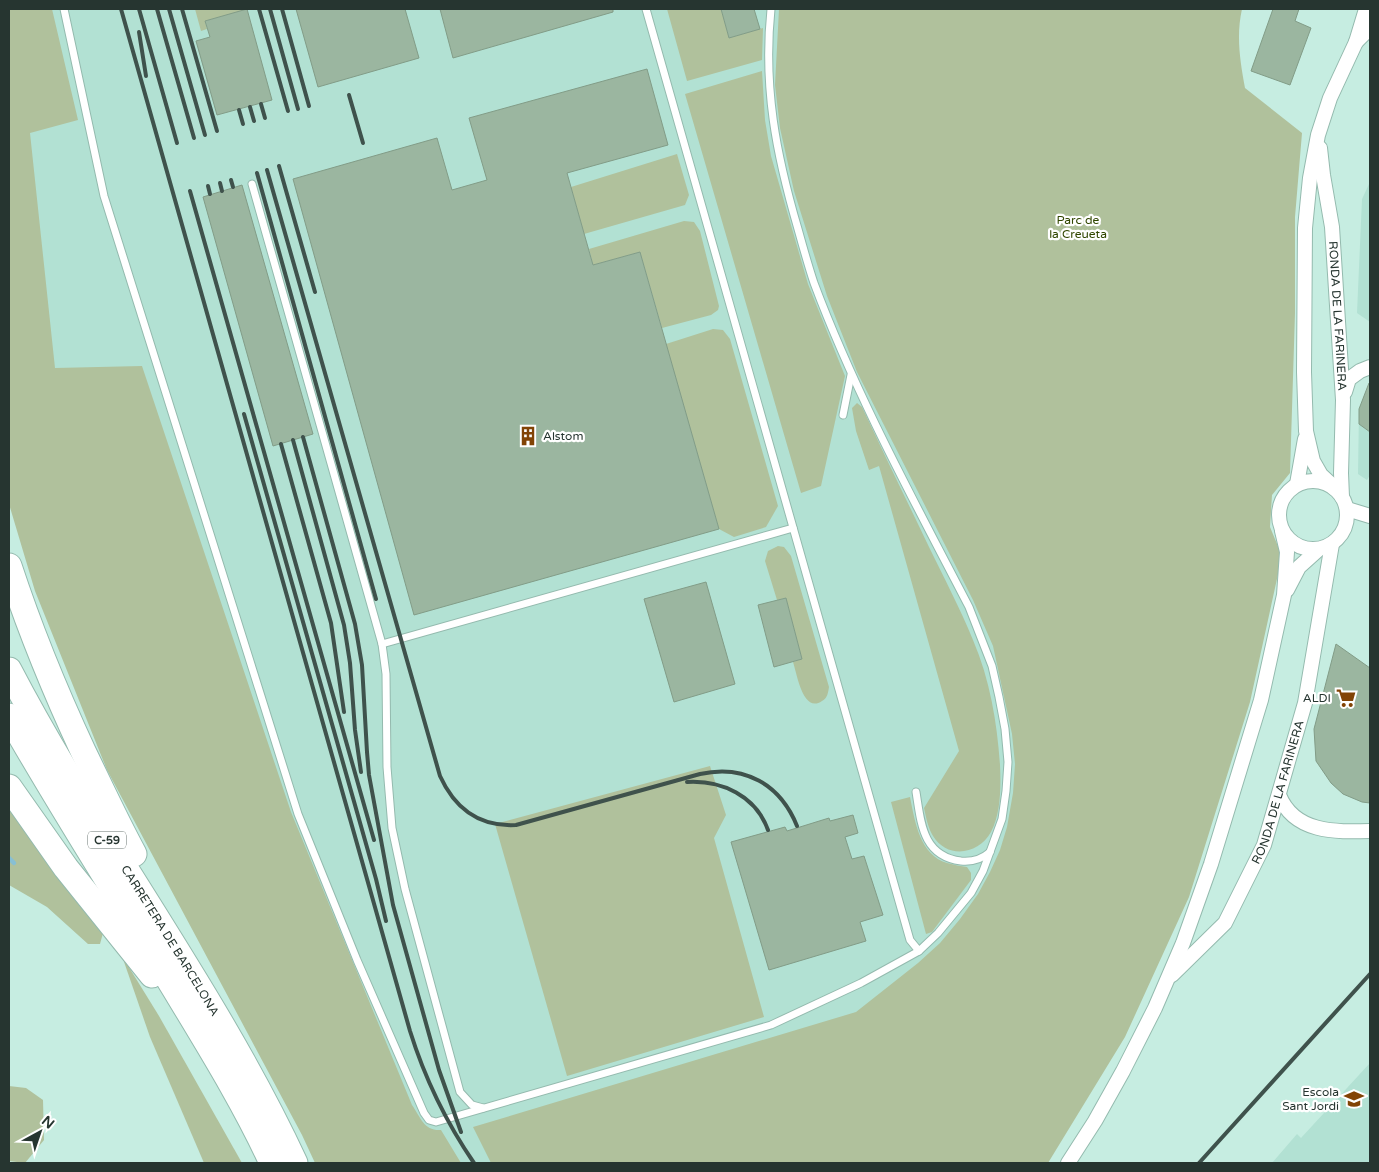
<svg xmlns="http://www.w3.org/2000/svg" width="1379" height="1172" viewBox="0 0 1379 1172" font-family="'Varela Round',sans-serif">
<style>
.built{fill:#b2e1d3}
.green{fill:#b0c19c}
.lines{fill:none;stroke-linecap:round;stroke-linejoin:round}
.stream{stroke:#87bfd3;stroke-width:4.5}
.building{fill:#9bb6a0;stroke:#829c87}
.lane-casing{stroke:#94baae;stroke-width:9}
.street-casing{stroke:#94baae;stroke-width:16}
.highway-casing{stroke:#94baae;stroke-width:27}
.lane{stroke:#fff;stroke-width:7}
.street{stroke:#fff;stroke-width:14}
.highway{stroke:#fff;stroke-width:25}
.rail{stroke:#3f524c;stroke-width:4}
.labels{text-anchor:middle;stroke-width:4.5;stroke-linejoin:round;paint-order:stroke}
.shield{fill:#fff;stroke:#67726e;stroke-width:1}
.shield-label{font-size:11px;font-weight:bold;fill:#263530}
.park-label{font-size:12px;fill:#314700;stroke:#fff}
.street-label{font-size:12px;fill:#263530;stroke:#fff}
.poi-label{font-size:12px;fill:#263530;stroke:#fff;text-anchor:end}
</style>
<rect width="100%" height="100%" fill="#c6ede1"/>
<!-- built -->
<g class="built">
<polygon points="9,9 787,9 1091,756 1026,1163 403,1163 48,399"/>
<polygon points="1370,182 1370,322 1357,313 1362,199"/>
<polygon points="1370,393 1370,475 1367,480 1358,474 1359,409 1363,400"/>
<polygon points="1370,1063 1370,1163 1272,1163 1297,1134 1301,1138"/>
</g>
<!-- green -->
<g class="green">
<path d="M9,9H52L78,120L30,133L55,368L142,366L291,812L412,1105C421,1118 424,1131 441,1130L461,1163H315L302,1135L107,770L35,591L9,504Z"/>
<polygon points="195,9 244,9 245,10 205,21 207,29 201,31"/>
<polygon points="667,9 721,9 729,38 763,28 762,60 687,81"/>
<path d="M779,9H1242C1236,36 1240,61 1245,88L1302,133L1295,217V313L1290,473L1272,495L1270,527L1282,556L1250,702L1189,897L1125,1037L1048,1163H491L473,1127L856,1012L918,963L940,943L960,919L978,894L990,872L1000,850L1007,827L1013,793L1015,764L1012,734L993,646L973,600L857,372L827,296L794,191L780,128L775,85Z"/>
<polygon points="762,71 765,120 771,156 808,284 845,376 821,486 801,493 685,94"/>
<polygon points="677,154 689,195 685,205 584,234 571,187"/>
<polygon points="684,221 694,222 700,231 719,306 718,310 711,315 662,328 640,252 593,265 589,249"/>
<polygon points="713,329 723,330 730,339 778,506 766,527 734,537 719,529 666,344"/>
<path d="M857,403L862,407C884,454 907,501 929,547C944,578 960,608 973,640C990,680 997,722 1000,765C1001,786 1001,813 991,832C979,854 948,860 933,836C928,828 926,817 924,808L959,751L879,466L869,470L856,431L852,408Z"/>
<path d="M778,546L784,547L791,556L829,687C828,692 828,698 822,701C803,714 797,674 793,662L802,659L786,598L777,600L765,561L768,551Z"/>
<polygon points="710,766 726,815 714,838 764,1017 567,1076 495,824"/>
<path d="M910,797C915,822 920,855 947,863C954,865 961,866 967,867L971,873V880L932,932L926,934L891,802Z"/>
<polygon points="9,801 103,933 100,944 88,944 47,907 9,885"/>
<polygon points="122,956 159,1016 242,1163 204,1163 150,1037"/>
<polygon points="9,1086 26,1088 43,1100 44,1140 25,1163 9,1161"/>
</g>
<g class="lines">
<!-- stream -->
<polyline class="stream" points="9,858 14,863"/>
</g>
<!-- building -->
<g class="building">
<polygon points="247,9 272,100 217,115 196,41 210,37 205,21"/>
<polygon points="296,9 405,9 419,58 318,87"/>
<polygon points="440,9 613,9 613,12 453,58"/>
<polygon points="721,9 754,9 760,29 729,38"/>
<polygon points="1273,9 1299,9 1295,21 1311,28 1290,85 1251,71"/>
<polygon points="647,69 668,145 567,173 593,265 640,252 719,529 414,615 293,179 437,138 452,190 487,180 469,118"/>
<polygon points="242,185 313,434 273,446 203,197"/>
<polygon points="1369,383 1370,383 1370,432 1359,424 1359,409"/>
<polygon points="706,582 735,684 674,702 644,599"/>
<polygon points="786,598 802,659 774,667 758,605"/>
<polygon points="1336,644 1370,668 1370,803 1362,802 1343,794 1331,783 1316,761 1314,729"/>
<polygon points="853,815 858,833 845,837 852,859 864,856 883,915 860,922 866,941 769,970 731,842 785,827 787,831 829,818 830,821"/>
</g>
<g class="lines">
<defs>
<g id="lane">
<path d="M64,9L104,196L298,814L357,960L424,1113L429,1120L436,1122L771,1025L861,983L919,951L938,933L971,893L983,871L1002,819L1006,791L1008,762L1005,729L999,697L992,666L969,607C914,501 856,395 814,283C808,265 803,247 798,229C776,154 763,87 771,9"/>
<polyline points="646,9 910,940 919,951"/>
<polyline points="252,184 382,644"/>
<polyline points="843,415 851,375"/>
<path d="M916,792C921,822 922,856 961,861C972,862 981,860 990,852"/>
<polyline points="483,1108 472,1105 460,1092 405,889 392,828 387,767 386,674 382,644 793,528"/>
</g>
<g id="street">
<polyline points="1356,42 1370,28"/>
<path id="s1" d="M1320,148L1323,175L1332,227L1343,400L1341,473L1342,497"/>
<polyline points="1345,392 1349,379 1360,371 1370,367"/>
<circle cx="1313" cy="515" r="34"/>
<polyline points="1297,484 1305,439"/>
<polyline points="1334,487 1321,475 1313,461 1306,431 1304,372 1305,228 1310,178 1318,135 1330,98 1356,42 1366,9"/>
<polyline points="1347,509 1370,516"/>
<polyline points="1287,590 1299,567 1319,549"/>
<path d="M1279,795C1294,833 1335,832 1370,831"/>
<path id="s2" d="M1172,975L1225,923L1264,845L1305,703L1332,544"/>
<polyline points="1068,1163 1095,1121 1123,1071 1155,1008 1183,943 1211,864 1261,700 1284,595 1287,552 1282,531"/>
</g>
<g id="highway">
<path d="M9,566C30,630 55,691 83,751C100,786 116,821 134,854"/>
<path id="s3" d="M9,670C97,839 215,991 295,1163"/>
<path d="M9,716C63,811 123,904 180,998C212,1051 246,1106 272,1163"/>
<polyline points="9,787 66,868 152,975"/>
</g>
</defs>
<!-- lane casing -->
<use href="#lane" class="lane-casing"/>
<!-- street casing -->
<use href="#street" class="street-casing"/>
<!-- highway casing -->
<use href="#highway" class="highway-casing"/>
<!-- lane -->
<use href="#lane" class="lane"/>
<!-- street -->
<use href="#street" class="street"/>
<!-- highway -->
<use href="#highway" class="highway"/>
<!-- rail -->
<g class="rail">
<path d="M121,9L410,1031C425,1079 446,1122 474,1163"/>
<polyline points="139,9 177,143"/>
<polyline points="157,9 194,138"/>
<polyline points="169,9 205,135"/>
<polyline points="182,9 217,131"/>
<polyline points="259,9 288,111"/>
<polyline points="270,9 298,109"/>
<polyline points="282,9 309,106"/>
<polyline points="139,32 146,76"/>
<polyline points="349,95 363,143"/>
<polyline points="261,104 265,118"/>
<polyline points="250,107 254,121"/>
<polyline points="239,110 243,124"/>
<polyline points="279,166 315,292"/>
<path d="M267,170L440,776C455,809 480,827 516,825L700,774C744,764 780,784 797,826"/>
<polyline points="257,173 376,599"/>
<polyline points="231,180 233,187"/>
<polyline points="220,183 222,191"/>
<polyline points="208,186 210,194"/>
<polyline points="190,191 374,840"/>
<polyline points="244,414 376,879 386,921"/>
<polyline points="303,437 355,624 362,665 367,752 369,775 393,905 439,1070 461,1132"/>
<polyline points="293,440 344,625 350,663 355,730 361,772"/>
<polyline points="281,444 331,623 344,712"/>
<path d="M687,782C722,780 756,796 768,830"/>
<polyline points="1199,1163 1370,974"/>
</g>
</g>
<!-- icons -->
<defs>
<symbol id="building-bare" viewBox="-9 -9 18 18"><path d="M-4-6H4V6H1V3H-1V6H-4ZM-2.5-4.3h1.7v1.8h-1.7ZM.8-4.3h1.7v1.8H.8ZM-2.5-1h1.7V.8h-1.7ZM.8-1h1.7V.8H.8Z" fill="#824305" stroke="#fff" stroke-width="2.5" paint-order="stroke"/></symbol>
<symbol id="supermarket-bare" viewBox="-9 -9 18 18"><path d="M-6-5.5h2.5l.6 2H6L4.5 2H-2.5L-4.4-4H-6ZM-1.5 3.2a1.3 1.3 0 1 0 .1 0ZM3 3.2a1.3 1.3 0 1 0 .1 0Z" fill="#824305" stroke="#fff" stroke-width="2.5" paint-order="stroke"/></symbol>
<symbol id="school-bare" viewBox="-9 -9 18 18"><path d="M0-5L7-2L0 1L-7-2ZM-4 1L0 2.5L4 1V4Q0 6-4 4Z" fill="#824305" stroke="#fff" stroke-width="2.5" paint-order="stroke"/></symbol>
</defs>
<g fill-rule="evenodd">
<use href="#building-bare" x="514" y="422" width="28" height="28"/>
<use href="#supermarket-bare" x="1332" y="684" width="28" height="28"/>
<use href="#school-bare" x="1340" y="1085" width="28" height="28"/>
</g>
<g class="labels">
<!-- shield labels -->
<rect class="shield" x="88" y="831.5" width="38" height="17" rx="4"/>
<g class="shield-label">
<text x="107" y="844">C-59</text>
</g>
<!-- park labels -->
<g class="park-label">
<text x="1078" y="224">Parc de<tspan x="1078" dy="14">la Creueta</tspan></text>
</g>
<!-- street labels -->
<g class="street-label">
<text dy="4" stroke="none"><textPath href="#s1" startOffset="169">RONDA DE LA FARINERA</textPath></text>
<text dy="4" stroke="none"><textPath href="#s2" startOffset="216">RONDA DE LA FARINERA</textPath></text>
<text dy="4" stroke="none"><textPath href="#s3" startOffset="315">CARRETERA DE BARCELONA</textPath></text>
</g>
<!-- poi labels -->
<g class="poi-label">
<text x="543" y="440" text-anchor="start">Alstom</text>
<text x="1331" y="702">ALDI</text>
<text x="1339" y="1096">Escola<tspan x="1339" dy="14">Sant Jordi</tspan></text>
</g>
</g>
<!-- border -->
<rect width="1379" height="1172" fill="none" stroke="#263530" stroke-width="20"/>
<!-- north arrow -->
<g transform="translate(40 1132) rotate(40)" stroke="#ffffff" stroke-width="4" paint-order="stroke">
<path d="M0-4L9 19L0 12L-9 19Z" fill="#263530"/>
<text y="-8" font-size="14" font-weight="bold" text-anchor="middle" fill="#263530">N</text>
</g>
</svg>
